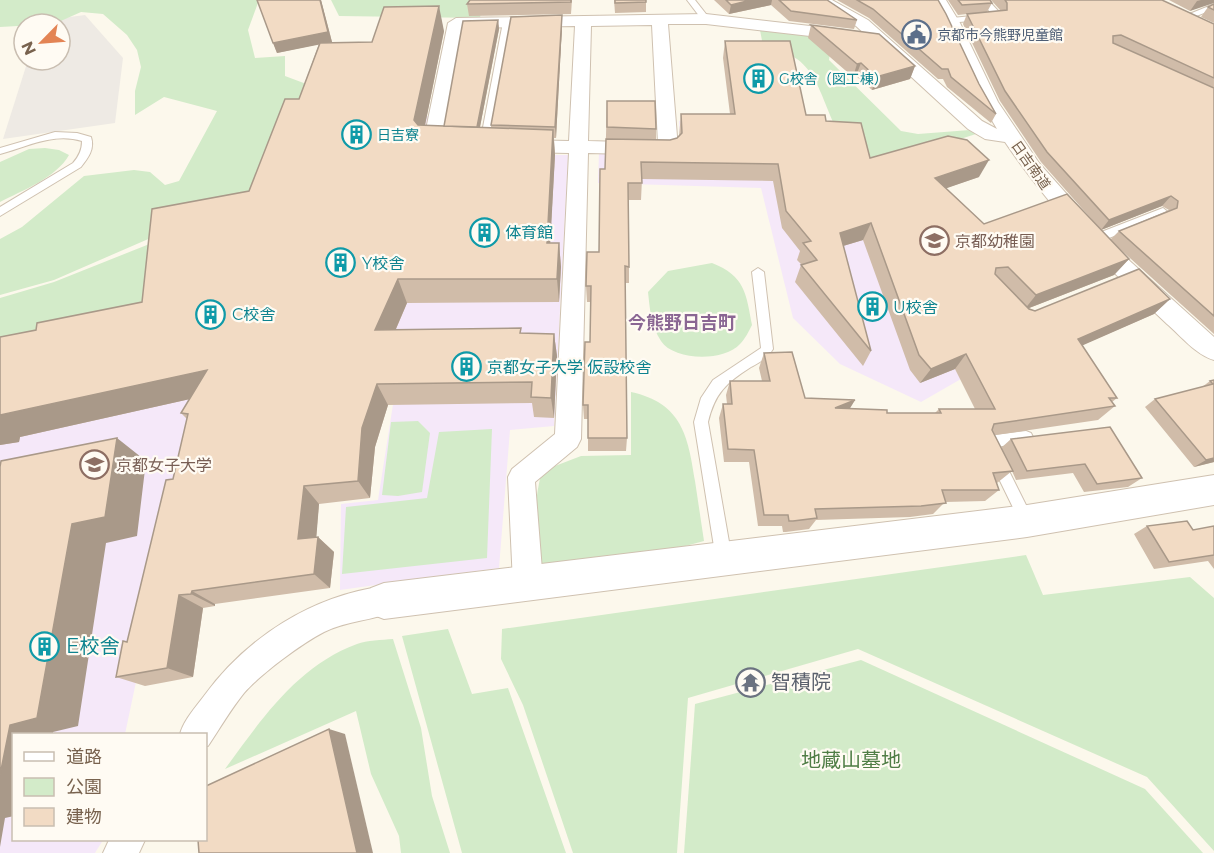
<svg xmlns="http://www.w3.org/2000/svg" width="1214" height="853" viewBox="0 0 1214 853" font-family="Montserrat,'Noto Sans JP',sans-serif">
<style>
.industrial{fill:#eeeae4}
.education{fill:#f5e8f9}
.green{fill:#d3ebc9}
.lines{fill:none;stroke-linecap:round;stroke-linejoin:round}
.service-casing{stroke:#cfc1b0;stroke-width:2}
.minor-casing{stroke:#cfc1b0;stroke-width:2}
.tertiary-casing{stroke:#cfc1b0;stroke-width:2}
.service{fill:#fff;fill-rule:evenodd}
.minor{fill:#fff;fill-rule:evenodd}
.tertiary{fill:#fff;fill-rule:evenodd}
.wall{fill:#d0bca9}
.shaded-wall{fill:#a99989}
.building{fill:#f2dbc4;stroke:#a99989;stroke-width:1.5}
.labels{text-anchor:middle;stroke-width:4.5;stroke-linejoin:round;paint-order:stroke}
.far-service-label{font-size:14px;fill:#4e5e75;stroke:#fffbf3;text-anchor:start}
.far-culture-label{font-size:14px;fill:#0d838f;stroke:#fffbf3;text-anchor:start}
.far-street-label{font-size:14px;fill:#78624e;stroke:#fffbf3}
.culture-label{font-size:16px;fill:#0d838f;stroke:#fffbf3;text-anchor:start}
.education-label{font-size:16px;fill:#785e54;stroke:#fffbf3;text-anchor:start}
.neighbourhood-label{font-size:18px;font-weight:bold;fill:#8a6693;stroke:#fffbf3}
.near-culture-label{font-size:20px;fill:#0d838f;stroke:#fffbf3;text-anchor:start}
.near-worship-label{font-size:20px;fill:#5b616d;stroke:#fffbf3;text-anchor:start}
.near-park-label{font-size:20px;fill:#507e46;stroke:#fffbf3}
</style>
<rect width="100%" height="100%" fill="#fcf8ec"/>
<!-- industrial -->
<polygon class="industrial" points="85,15 123,58 115,123 3,139 28,60 60,60 60,24 40,24 40,21"/>
<!-- education -->
<g class="education">
<polygon points="350,115 428,116 422,155 568,155 554,426 510,430 499,568 340,590 341,504 378,500 402,347 155,592 125,734 14,734 14,840 103,840 95,853 0,853 0,355"/>
<polygon points="679,121 828,129 994,360 921,402 840,364 793,318 761,188 598,183 599,153 681,152"/>
</g>
<!-- green -->
<g class="green">
<polygon points="0,0 259,0 248,30 255,58 285,56 285,76 309,85 261,190 54,280 0,295 0,239 22,227 84,176 134,170 150,172 165,185 179,181 217,111 164,97 135,115 135,91 141,67 137,50 127,35 103,14 81,12 54,24 0,27"/>
<polygon points="331,0 483,0 480,18 339,16"/>
<path d="M760,30H784L853,43L830,53L829,60L901,131L918,134L970,130L976,134L844,176L867,152L863,131L835,126C816,84 814,55 763,46Z"/>
<path d="M45,148L59,150L69,155C56,178 23,190 0,202V162L29,149Z"/>
<polygon points="157,241 144,323 0,353 0,298 54,282"/>
<path d="M712,263C745,276 746,293 752,325C749,331 745,339 740,344C724,362 674,361 661,341C651,326 650,310 648,292L668,271Z"/>
<path d="M631,392C682,403 688,436 695,481C698,501 701,521 704,541L678,548L534,566C535,534 533,502 542,471L581,456L631,455Z"/>
<polygon points="418,421 430,433 422,492 398,496 382,495 391,422"/>
<polygon points="492,429 487,558 342,574 346,507 427,498 439,432"/>
<polygon points="1026,555 1043,595 1190,577 1214,598 1214,851 1147,777 858,649 688,698 677,853 573,853 523,705 501,659 502,629"/>
<polygon points="448,629 472,694 508,688 566,853 462,853 402,636"/>
<path d="M393,639L421,728L432,796L450,853H401L399,836L371,774L356,711L225,769C261,720 297,666 357,644C367,640 382,640 393,639Z"/>
<polygon points="861,660 1145,789 1203,853 684,853 695,704"/>
</g>
<g class="lines">
<defs>
<g id="service">
<polygon points="687,0 695,0 710,19 709,21 703,21"/>
<polygon points="979,0 988,0 1001,14 1001,18 949,23 949,19 952,18 992,14"/>
<polygon points="1214,4 1214,9 1189,19 1182,17"/>
<polygon points="507,19 511,22 490,143 485,146 480,143 503,22"/>
<path d="M55,132L77,133L91,137C95,149 88,158 81,167L0,216V207L73,163C79,156 82,150 82,141C54,132 26,147 0,154V148Z"/>
<polygon points="1163,208 1168,212 1167,215 1099,242 1095,243 1089,239 1091,236"/>
<path d="M758,268L764,272L773,349C768,358 760,362 751,367C726,383 715,393 708,422L732,559L729,564L724,566L719,564L716,559L694,422L701,398L713,380L761,348L752,272Z"/>
<polygon points="1026,431 1031,433 1033,437 1031,441 997,447 1034,521 1032,526 1027,528 1022,526 981,442 983,438 988,436"/>
</g>
<g id="minor">
<path d="M813,0H832L868,20L982,121L997,129L976,93L944,23L930,0H946L960,23L998,102L1039,163L1112,245L1214,337V360C1196,355 1181,336 1167,324C1107,268 1051,210 1005,142L985,139L968,129L856,26Z"/>
<path d="M706,14L845,30L853,35L845,40L706,24H668L678,149L675,153L668,155L588,153L581,439L577,447L535,482L543,583L538,593L528,597L518,593L513,583L508,477L512,469L555,434L569,153L521,152L514,150L512,146L514,142L521,140L569,141L575,26L463,28L442,139L452,141L454,145L452,149L445,151L425,148L423,144L448,23L456,18ZM652,25L658,143L588,141L591,26Z"/>
<path d="M384,586L394,591L399,601L394,611C372,621 349,620 324,632C301,644 262,673 244,693C231,709 220,728 208,746H206V734H180C184,720 195,708 204,696C247,637 312,596 384,586Z"/>
<polygon points="109,840 145,840 139,853 103,853"/>
</g>
<polygon id="tertiary" points="1214,475 1214,505 1027,537 384,619 371,614 366,601 371,588 384,583 1027,505"/>
</defs>
<!-- service casing -->
<use href="#service" class="service-casing"/>
<!-- minor casing -->
<use href="#minor" class="minor-casing"/>
<!-- tertiary casing -->
<use href="#tertiary" class="tertiary-casing"/>
<!-- service -->
<use href="#service" class="service"/>
<!-- minor -->
<use href="#minor" class="minor"/>
<!-- tertiary -->
<use href="#tertiary" class="tertiary"/>
</g>
<!-- wall -->
<g class="wall">
<polygon points="257,0 321,0 332,42 326,43 372,42 444,31 425,125 444,126 498,20 499,29 480,127 491,128 491,125 562,27 556,138 554,138 555,155 550,243 559,243 561,267 559,302 407,303 396,329 554,334 557,356 554,418 534,417 532,403 388,405 375,447 370,498 319,504 316,537 318,537 334,552 330,588 215,604 215,606 203,608 193,677 145,686 116,677 127,642 173,479 187,419 181,413 190,399 20,437 19,442 0,445 0,337 36,330 142,302 249,191 299,99 319,44 277,53"/>
<polygon points="470,0 572,0 571,14 469,16 467,4"/>
<polygon points="614,0 646,0 646,12 615,13"/>
<polygon points="714,0 827,0 857,20 854,29 789,21 771,5 729,14"/>
<polygon points="837,0 938,0 979,84 996,114 991,123 947,87 943,79 938,79 869,18"/>
<polygon points="948,0 990,0 992,3 987,12 1001,11 991,0 1162,0 1214,24 1214,334 1110,240 1119,231 1169,210 1162,206 1101,230 1041,162 1000,101 963,24 967,14 958,15"/>
<polygon points="1169,0 1214,0 1190,11"/>
<polygon points="1214,4 1214,23 1201,17 1208,7"/>
<polygon points="811,25 915,66 910,79 872,90 856,76 853,77 808,38"/>
<polygon points="725,41 806,115 826,121 870,158 979,177 946,188 984,224 1129,259 1114,275 1029,308 1035,311 1170,299 1154,314 1082,345 1117,398 1112,402 1115,406 1098,420 995,435 1001,448 1011,439 1142,478 1128,487 1084,492 1073,473 1016,480 1012,471 997,483 999,490 985,501 945,502 933,514 910,517 816,520 809,529 786,532 783,532 782,526 758,526 749,462 724,462 719,418 723,404 727,404 726,395 730,381 762,381 759,368 764,353 805,398 855,400 850,408 887,413 935,413 939,409 975,409 955,369 920,383 910,370 863,240 843,246 871,351 863,366 795,282 801,265 802,265 797,260 800,251 782,228 773,181 642,179 641,200 628,200 629,267 629,283 625,283 627,438 626,451 588,451 588,419 584,419 583,405 590,342 591,302 587,302 586,286 599,252 605,169 607,101 656,129 656,140 670,140 677,138 679,136 681,114 730,114 723,58"/>
<polygon points="1214,380 1214,462 1194,467 1145,407 1155,399 1202,387 1210,381"/>
<polygon points="1147,526 1193,530 1214,526 1214,569 1208,561 1154,569 1134,534"/>
</g>
<!-- shaded-wall -->
<g class="shaded-wall">
<polygon points="320,0 321,0 332,42 277,53 273,43"/>
<polygon points="751,0 772,0 771,5 729,14 731,5"/>
<polygon points="1201,0 1214,0 1214,3 1190,11 1197,1"/>
<polygon points="439,6 444,31 421,145 414,120"/>
<polygon points="562,15 562,27 556,138 555,127"/>
<polygon points="498,20 499,29 478,137 477,128"/>
<polygon points="861,63 856,76 853,77 857,64"/>
<polygon points="915,66 910,79 872,90 876,77"/>
<polygon points="553,130 555,155 549,267 547,243"/>
<polygon points="989,160 979,177 927,195 935,178"/>
<polygon points="1171,196 1162,206 1101,230 1109,220"/>
<polygon points="871,223 863,240 833,249 840,233"/>
<polygon points="559,243 561,267 559,302 557,279"/>
<polygon points="1129,259 1114,275 1024,310 1036,295"/>
<polygon points="398,279 407,303 386,352 375,330"/>
<polygon points="1170,299 1154,314 1063,354 1078,339"/>
<polygon points="554,334 557,356 554,418 551,398"/>
<polygon points="966,354 955,369 920,383 931,369"/>
<polygon points="207,370 226,391 20,437 19,442 0,445 0,415"/>
<polygon points="377,384 388,405 375,447 370,498 358,481 362,428"/>
<polygon points="855,400 847,413 835,408"/>
<polygon points="117,438 146,461 137,536 106,543 78,726 53,732 53,735 14,735 14,816 5,818 0,847 0,775 10,725 72,524"/>
<polygon points="1214,458 1214,462 1194,467 1206,460"/>
<polygon points="304,486 319,504 315,554 298,539"/>
<polygon points="318,537 334,552 330,588 314,574"/>
<polygon points="192,591 215,604 215,606 191,594"/>
<polygon points="179,595 203,608 193,677 167,668"/>
<polygon points="329,729 345,734 373,853 357,853"/>
</g>
<!-- building -->
<g class="building">
<polygon points="257,0 320,0 328,32 273,43"/>
<polygon points="470,0 571,0 571,2 467,4"/>
<polygon points="615,0 646,0 646,2 615,3"/>
<polygon points="726,0 751,0 731,5"/>
<polygon points="779,0 827,0 857,20 791,11"/>
<polygon points="857,0 938,0 946,14 979,84 996,114 951,77 948,69 942,69 873,9"/>
<polygon points="958,0 990,0 992,3 962,5"/>
<polygon points="1005,0 1162,0 1214,24 1214,78 1121,35 1113,36 1113,43 1214,88 1214,316 1119,231 1177,208 1178,201 1171,196 1109,220 1047,152 1005,91 967,14 1007,10 1007,3"/>
<polygon points="1214,4 1214,10 1208,7"/>
<polygon points="439,6 414,120 418,125 553,130 547,243 559,243 557,279 398,279 375,330 521,328 520,333 554,334 551,398 531,397 532,382 377,384 362,428 358,481 304,486 298,539 318,537 314,574 192,591 191,594 179,595 167,668 116,677 123,641 127,642 166,480 173,479 188,414 181,413 207,370 0,415 0,337 36,330 37,323 142,302 152,209 249,191 285,99 299,99 320,43 372,42 384,7"/>
<polygon points="562,15 555,127 491,125 511,17"/>
<polygon points="498,20 477,127 444,126 463,21"/>
<polygon points="811,25 879,34 915,66 876,77 861,63 857,64"/>
<polygon points="725,41 790,41 806,115 825,115 826,121 861,123 870,158 948,136 967,140 989,160 935,178 984,224 1067,194 1129,259 1036,295 1008,267 996,268 995,274 1029,309 1035,311 1139,269 1170,299 1078,339 1117,398 1109,398 1115,406 994,424 992,430 1013,471 993,473 999,490 942,490 946,503 921,506 815,509 817,518 793,521 789,521 788,515 764,515 754,450 728,449 723,404 732,404 730,381 770,381 764,353 792,352 805,398 855,400 835,408 887,410 887,413 941,413 939,409 995,409 966,354 931,369 919,355 871,223 840,233 871,351 801,265 817,260 803,243 811,241 786,211 778,164 641,162 642,183 628,183 629,267 625,266 627,438 588,438 588,405 583,405 585,342 590,342 591,286 586,286 587,252 599,252 600,169 605,169 606,139 670,140 677,138 682,133 681,114 735,114"/>
<polygon points="607,101 655,101 656,129 607,127"/>
<polygon points="1214,380 1214,458 1206,460 1155,399 1213,384 1210,381"/>
<polygon points="1110,427 1142,478 1097,484 1085,464 1027,471 1011,439"/>
<polygon points="117,438 105,517 72,524 37,718 10,725 0,775 0,467 1,461"/>
<polygon points="1187,521 1193,530 1214,526 1214,555 1169,562 1147,526"/>
<polygon points="329,729 357,853 199,853 198,840 206,840 206,786"/>
</g>
<!-- icons -->
<defs>
<symbol id="civic-ring" viewBox="-11 -11 22 22"><circle r="9.5" fill="#fffbf3" stroke="#5c6f8a" stroke-width="1.5"/><path d="M-.6-6.5H3V-4.5H.6V-3L4-1V1h2V6H-6V1h2V-1L-.6-3ZM-1.2 2.5V6h2.4V2.5Z" fill="#5c6f8a"/></symbol>
<symbol id="building-ring" viewBox="-11 -11 22 22"><circle r="9.5" fill="#fffbf3" stroke="#0f9aa8" stroke-width="1.5"/><path d="M-4-6H4V6H1V3H-1V6H-4ZM-2.5-4.3h1.7v1.8h-1.7ZM.8-4.3h1.7v1.8H.8ZM-2.5-1h1.7V.8h-1.7ZM.8-1h1.7V.8H.8Z" fill="#0f9aa8"/></symbol>
<symbol id="school-ring" viewBox="-11 -11 22 22"><circle r="9.5" fill="#fffbf3" stroke="#8d6e63" stroke-width="1.5"/><path d="M0-5L7-2L0 1L-7-2ZM-4 1L0 2.5L4 1V4Q0 6-4 4Z" fill="#8d6e63"/></symbol>
<symbol id="university-ring" viewBox="-11 -11 22 22"><circle r="9.5" fill="#fffbf3" stroke="#8d6e63" stroke-width="1.5"/><path d="M0-5L7-2L0 1L-7-2ZM-4 1L0 2.5L4 1V4Q0 6-4 4Z" fill="#8d6e63"/></symbol>
<symbol id="temple-ring" viewBox="-11 -11 22 22"><circle r="9.5" fill="#fffbf3" stroke="#6b7280" stroke-width="1.5"/><path d="M0-6L5-2H3V0L6.5 2.5H4V6H1.5V3h-3V6H-4V2.5H-6.5L-3 0V-2H-5Z" fill="#6b7280"/></symbol>
</defs>
<g fill-rule="evenodd">
<use href="#civic-ring" x="900" y="18" width="33" height="33"/>
<use href="#building-ring" x="742" y="62" width="33" height="33"/>
<use href="#building-ring" x="340" y="118" width="33" height="33"/>
<use href="#building-ring" x="468" y="216" width="33" height="33"/>
<use href="#school-ring" x="918" y="224" width="33" height="33"/>
<use href="#building-ring" x="324" y="246" width="33" height="33"/>
<use href="#building-ring" x="856" y="290" width="33" height="33"/>
<use href="#building-ring" x="194" y="298" width="33" height="33"/>
<use href="#building-ring" x="450" y="350" width="33" height="33"/>
<use href="#university-ring" x="78" y="448" width="33" height="33"/>
<use href="#building-ring" x="28" y="630" width="33" height="33"/>
<use href="#temple-ring" x="734" y="666" width="33" height="33"/>
</g>
<g class="labels">
<!-- far-service labels -->
<g class="far-service-label">
<text x="937" y="40">京都市今熊野児童館</text>
</g>
<!-- far-culture labels -->
<g class="far-culture-label">
<text x="779" y="84">G校舎（図工棟）</text>
<text x="377" y="140">日吉寮</text>
</g>
<!-- far-street labels -->
<g class="far-street-label">
<text transform="translate(1031 165) rotate(55)" y="5">日吉南道</text>
</g>
<!-- culture labels -->
<g class="culture-label">
<text x="505" y="238">体育館</text>
<text x="362" y="269">Y校舎</text>
<text x="893" y="313">U校舎</text>
<text x="232" y="320">C校舎</text>
<text x="487" y="373">京都女子大学 仮設校舎</text>
</g>
<!-- education labels -->
<g class="education-label">
<text x="955" y="247">京都幼稚園</text>
<text x="116" y="471">京都女子大学</text>
</g>
<!-- neighbourhood labels -->
<g class="neighbourhood-label">
<text x="682" y="329">今熊野日吉町</text>
</g>
<!-- near-culture labels -->
<g class="near-culture-label">
<text x="66" y="653">E校舎</text>
</g>
<!-- near-worship labels -->
<g class="near-worship-label">
<text x="771" y="689">智積院</text>
</g>
<!-- near-park labels -->
<g class="near-park-label">
<text x="851" y="767">地蔵山墓地</text>
</g>
</g>
<!-- legend -->
<rect x="12" y="733" width="195" height="108" fill="#fffbf3" stroke="#c9beb1" stroke-width="1.5"/>
<rect x="24" y="752" width="30" height="9" fill="#ffffff" stroke="#c9beb1" stroke-width="1.5"/>
<text x="66" y="763" font-size="18" fill="#78624e">道路</text>
<rect x="24" y="778" width="30" height="18" fill="#d3ebc9" stroke="#c9beb1" stroke-width="1.5"/>
<text x="66" y="793" font-size="18" fill="#78624e">公園</text>
<rect x="24" y="808" width="30" height="18" fill="#f2dbc4" stroke="#c9beb1" stroke-width="1.5"/>
<text x="66" y="823" font-size="18" fill="#78624e">建物</text>
<!-- north arrow -->
<g transform="translate(42 42) rotate(245)"><circle r="28" fill="#fffbf3" stroke="#c9beb1" stroke-width="1.5"/>
<path d="M0-4.5L10 22L0 15L-10 22Z" fill="#e38454"/>
<text y="-9" font-size="16" font-weight="bold" text-anchor="middle" fill="#78624e">N</text>
</g>
</svg>
